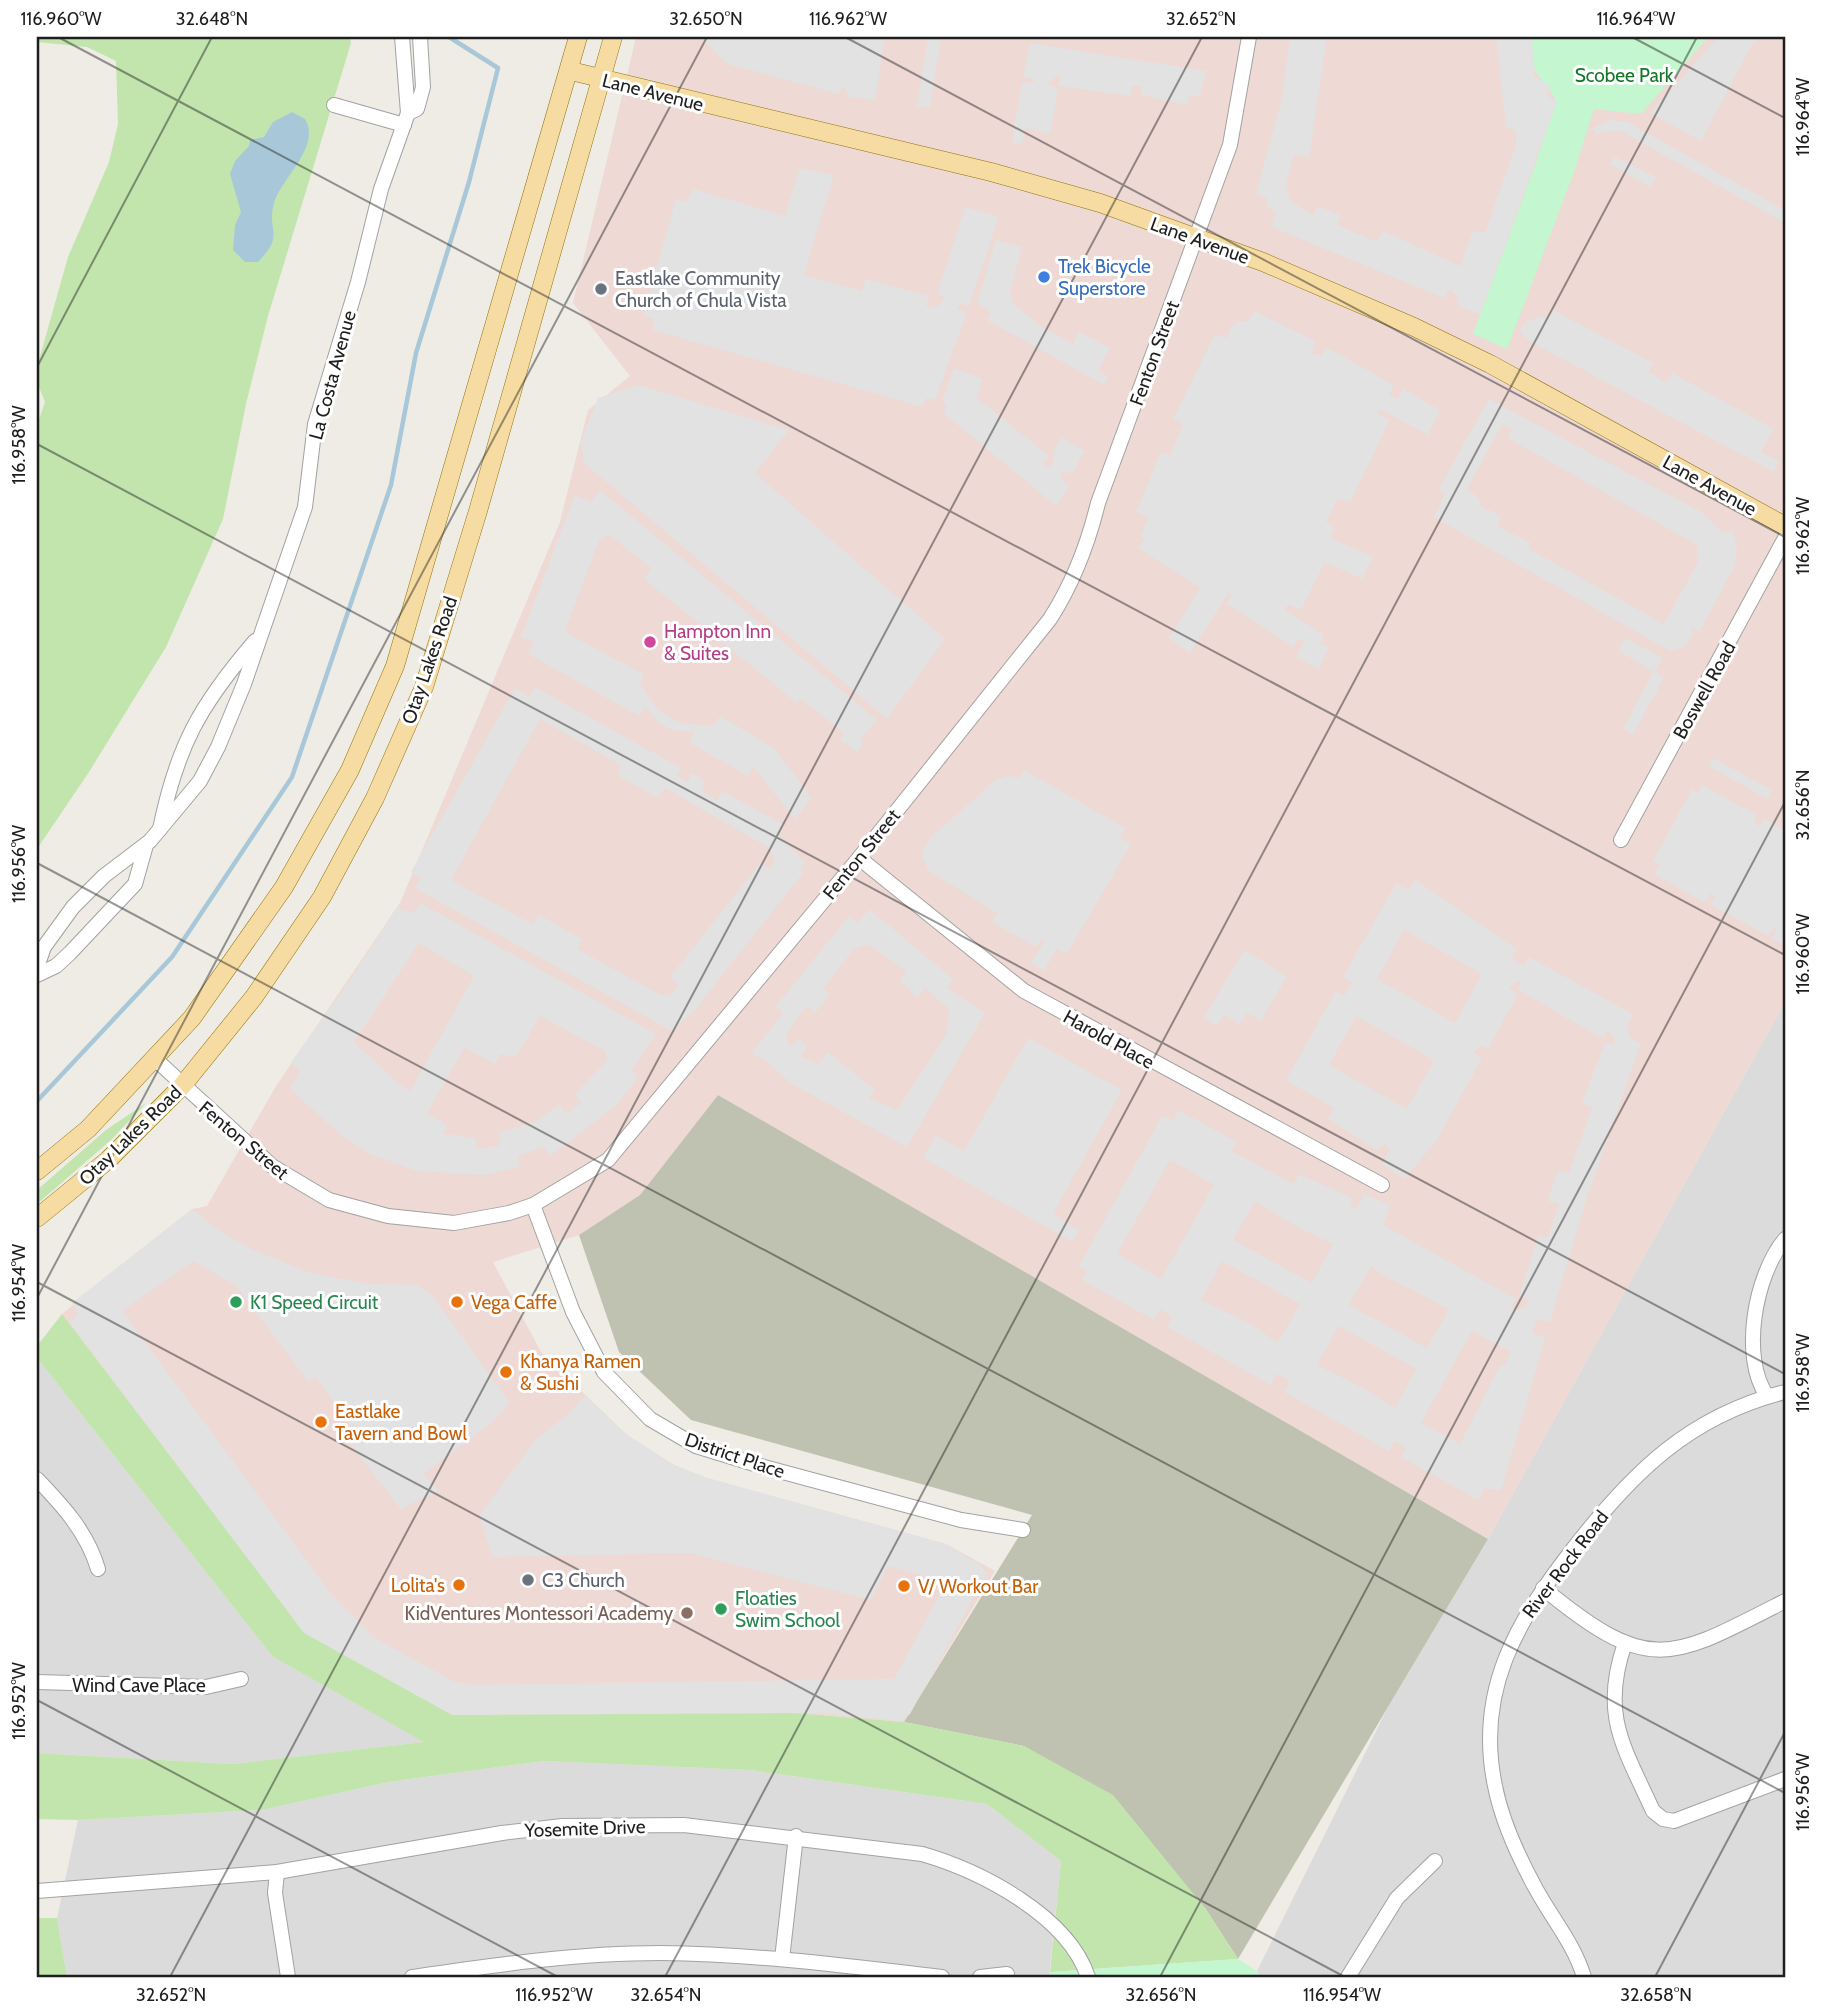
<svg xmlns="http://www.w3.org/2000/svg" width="1822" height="2014" viewBox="0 0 1822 2014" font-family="Cabin,sans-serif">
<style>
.residential{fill:#dcdbdb}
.commercial{fill:#eed9d5}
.construction{fill:#c0c2b1}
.grass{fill:#c2e5ae}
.park{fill:#c4f6cf}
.parking{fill:#e2e2e2;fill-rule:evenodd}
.water{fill:#a8c8d9}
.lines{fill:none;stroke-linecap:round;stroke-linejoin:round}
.stream{stroke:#a8c8d9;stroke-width:4.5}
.minor-casing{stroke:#a2a2a2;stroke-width:16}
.major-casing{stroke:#8e730a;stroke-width:19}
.minor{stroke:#fff;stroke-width:14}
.major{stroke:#f6dca2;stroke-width:18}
.ticks{fill:none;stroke:#1e1e1e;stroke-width:2;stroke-opacity:0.45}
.shop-dot{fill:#3f7fe0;stroke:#fff;stroke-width:2.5}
.worship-dot{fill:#6b7280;stroke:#fff;stroke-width:2.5}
.hotel-dot{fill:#d1479c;stroke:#fff;stroke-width:2.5}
.leisure-dot{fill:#2e9e5b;stroke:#fff;stroke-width:2.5}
.food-dot{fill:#e8710a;stroke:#fff;stroke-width:2.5}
.education-dot{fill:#8d6e63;stroke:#fff;stroke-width:2.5}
.labels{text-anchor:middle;stroke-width:6;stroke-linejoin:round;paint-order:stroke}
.park-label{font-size:19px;fill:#137627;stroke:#fff}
.street-label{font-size:19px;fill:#1e1e1e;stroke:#fff}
.shop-label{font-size:19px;fill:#366cbe;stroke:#fff;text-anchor:start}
.worship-label{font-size:19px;fill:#5b616d;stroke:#fff;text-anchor:start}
.hotel-label{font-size:19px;fill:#b23c85;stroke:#fff;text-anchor:start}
.leisure-label{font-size:19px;fill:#27864d;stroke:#fff;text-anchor:start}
.food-label{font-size:19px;fill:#c56008;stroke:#fff;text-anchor:start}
.education-label{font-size:19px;fill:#785e54;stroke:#fff;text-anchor:end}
.neatline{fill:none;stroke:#1e1e1e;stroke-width:2.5}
.ticks-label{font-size:18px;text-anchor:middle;fill:#1e1e1e}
</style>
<rect width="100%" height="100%" fill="#eeece5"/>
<!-- residential -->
<g class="residential">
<polygon points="1785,1002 1785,1977 1259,1977 1257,1971 1387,1709 1488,1539"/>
<polygon points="37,1358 273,1657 425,1742 232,1764 37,1753"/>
<polygon points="544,1761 750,1770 987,1804 1061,1861 1049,1977 67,1977 57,1918 78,1820 262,1810 388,1782"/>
</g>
<!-- commercial -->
<polygon class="commercial" points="636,37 1785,37 1785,1002 1488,1539 718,1095 640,1195 579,1235 493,1262 541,1352 627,1435 674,1465 707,1478 946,1544 995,1571 904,1722 758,1710 454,1713 304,1633 62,1314 192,1209 207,1206 276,1086 400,903 560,522 588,410 630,376 573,303"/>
<!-- construction -->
<polygon class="construction" points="718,1095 1488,1539 1238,1959 1205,1908 1158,1854 1024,1746 904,1722 1032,1515 691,1420 619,1352 579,1235 640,1195"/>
<!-- grass -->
<g class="grass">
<polygon points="37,37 350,37 351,43 268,316 246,404 223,519 166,647 89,772 37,849 37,425 45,402 37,382 37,367 68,257 109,162 118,124 116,61 87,47 37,42"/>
<polygon points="146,1103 111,1140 37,1204 37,1190 106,1130"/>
<polygon points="62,1314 305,1633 454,1713 758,1710 904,1722 1024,1746 1113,1795 1205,1908 1238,1959 1050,1972 1061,1861 987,1804 750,1770 544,1761 388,1782 262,1810 78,1820 37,1819 37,1753 232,1764 424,1742 273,1657 37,1358 37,1346"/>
<polygon points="37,1918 57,1918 67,1977 37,1977"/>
</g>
<!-- park -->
<g class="park">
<polygon points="1530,37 1708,37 1641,114 1594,109 1573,175 1507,349 1473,334 1537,160 1555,98 1535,71"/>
<polygon points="1238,1959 1257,1971 1259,1977 1049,1977 1050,1972"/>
</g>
<!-- parking -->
<g class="parking">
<polygon points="699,37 885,37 875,100 849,97 843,85 839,94 728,64"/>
<polygon points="928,37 941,37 930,108 917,106"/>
<polygon points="1290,37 1327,37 1309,158 1294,154 1286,186 1290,201 1314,215 1317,206 1341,215 1337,225 1377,242 1383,231 1460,266 1472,232 1485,232 1516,145 1516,130 1506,128 1496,37 1532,37 1534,77 1550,85 1547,96 1557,102 1480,315 1457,305 1458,297 1450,289 1444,298 1272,227 1276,212 1267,207 1266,198 1256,193 1281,103"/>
<polygon points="1719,37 1760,37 1751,46 1701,141 1650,113"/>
<polygon points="1030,43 1206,71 1200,96 1190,95 1187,105 1141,95 1142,86 1132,86 1130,96 1059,86 1059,74 1048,83 1058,89 1050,134 1025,128 1022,144 1012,142 1022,82 1034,83 1033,79 1023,77"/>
<polygon points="1610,120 1627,122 1785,210 1785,223 1621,131 1604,131 1597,135 1592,128"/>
<polygon points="1614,156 1656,177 1650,187 1610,164"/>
<polygon points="799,168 834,175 804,275 862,291 866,279 929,296 926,306 932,308 940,305 944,297 937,294 965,207 999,217 969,306 960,303 957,309 967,313 935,400 926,398 923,407 653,330 653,319 643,315 676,199 686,202 693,189 785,216"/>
<polygon points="996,240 1022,247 1010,291 1013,303 1039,325 1073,344 1079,332 1110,348 1098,371 1108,377 1104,385 987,320 991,312 977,303"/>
<polygon points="1553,310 1653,363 1649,372 1666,383 1672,373 1774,429 1761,452 1779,462 1774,472 1531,342 1519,331 1526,322 1542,316 1547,319"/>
<polygon points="1254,311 1315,341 1312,353 1321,356 1326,347 1394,385 1389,395 1398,399 1403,389 1440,410 1428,435 1380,409 1378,414 1390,420 1350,502 1338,498 1326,522 1335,527 1330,538 1373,556 1362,579 1325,562 1301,610 1288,604 1285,610 1324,635 1320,643 1328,648 1319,669 1296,657 1304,641 1299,639 1293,647 1227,604 1232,595 1229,592 1190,653 1169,638 1200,588 1138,548 1145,539 1140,536 1148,518 1136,512 1161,452 1170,455 1183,425 1173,419 1215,334 1226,338 1231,328 1238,321 1248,322"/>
<polygon points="954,368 982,379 977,398 1049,456 1043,464 1049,467 1054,462 1054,450 1061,437 1085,451 1072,474 1064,471 1060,477 1069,487 1056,506 942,412 947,407 942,402"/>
<polygon points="638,385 789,430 755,473 945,639 887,719 584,463 581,442 598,398"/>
<path d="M1489,399L1703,513L1723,533L1732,530L1737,544L1735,565L1700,631L1689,627L1693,633L1686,646L1670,651L1434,517L1445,494L1438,490ZM1502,425L1512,429L1508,438L1697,545L1698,562L1664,624L1529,549L1530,542L1498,527L1501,516L1481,506L1479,498L1467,489Z"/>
<polygon points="600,490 877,720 860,740 863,744 857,752 840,740 844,733 801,699 797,703 644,579 651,568 608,534 599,541 566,628 568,634 644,674 640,684 658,710 681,723 713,726 720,716 774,748 812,798 795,819 753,767 748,776 690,743 694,732 672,730 660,724 645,707 639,716 528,654 534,642 521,637 575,495 591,502"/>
<polygon points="1625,638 1663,658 1655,670 1664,678 1633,735 1623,729 1653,672 1618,650"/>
<path d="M535,687L681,768L677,776L687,782L692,773L705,781L701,791L717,800L722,791L783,824L778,834L805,862L800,869L803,873L694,1011L672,1031L415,888L421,878L411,872L515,688L530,697ZM540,719L621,765L617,775L658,798L665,788L768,847L775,859L770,870L761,862L670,977L679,985L670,995L663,996L577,949L582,939L539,915L532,924L451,880Z"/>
<polygon points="1713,758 1772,790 1767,799 1708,766"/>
<polygon points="1024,770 1125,828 1120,838 1131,844 1067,954 1057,949 1044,971 1031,963 1044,941 1041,939 1036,947 992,922 997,913 929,871 922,857 923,849 932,836 997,779 1008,776 1019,778"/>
<polygon points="1702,785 1757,815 1753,822 1759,826 1764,819 1785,831 1785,945 1772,938 1777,930 1774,927 1768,936 1711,905 1715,896 1711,893 1705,903 1654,874 1659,865 1653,861 1692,789 1698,793"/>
<path d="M1416,880L1517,949L1511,958L1523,966L1529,957L1633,1014L1627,1027L1630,1038L1641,1043L1586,1200L1550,1322L1536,1319L1532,1333L1545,1338L1501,1491L1485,1488L1478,1500L1401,1457L1406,1448L1394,1441L1389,1451L1284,1392L1290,1381L1277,1374L1271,1385L1167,1327L1172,1316L1160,1309L1154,1320L1082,1280L1087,1271L1079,1266L1162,1116L1173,1121L1178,1110L1237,1142L1231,1151L1294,1184L1299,1174L1353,1198L1350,1206L1357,1209L1364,1194L1390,1205L1383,1225L1516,1299L1511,1308L1513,1310L1524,1308L1529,1300L1519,1296L1538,1236L1548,1237L1559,1204L1548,1201L1558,1170L1569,1173L1592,1108L1582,1103L1605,1042L1615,1045L1614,1037L1607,1031L1603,1039L1517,989L1522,983L1517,981L1509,988L1518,994L1488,1049L1481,1046L1473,1052L1482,1058L1437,1140L1404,1179L1382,1164L1390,1149L1384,1144L1378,1151L1328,1119L1334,1108L1286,1080L1336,991L1344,996L1352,983L1343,977L1396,883L1408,890ZM1404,930L1482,974L1455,1023L1377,979ZM1356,1016L1434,1060L1407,1109L1329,1065ZM1170,1160L1214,1185L1161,1279L1117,1254ZM1255,1201L1299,1228L1333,1244L1312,1283L1233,1240ZM1222,1261L1300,1304L1278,1343L1249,1323L1201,1300ZM1371,1266L1388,1278L1449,1309L1427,1348L1349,1305ZM1339,1326L1416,1369L1395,1408L1365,1389L1317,1365ZM1472,1331L1511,1352L1504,1366L1500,1365L1460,1444L1421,1423Z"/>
<path d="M420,903L656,1034L632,1070L638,1077L617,1105L550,1156L544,1147L518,1156L519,1167L483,1175L417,1171L370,1154L341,1135L289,1088L297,1078L299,1070L291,1062L349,982L396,908L413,913ZM419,943L474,976L410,1091L400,1085L354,1042ZM540,1016L605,1051L607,1060L575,1094L581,1103L566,1114L560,1104L534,1122L500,1132L499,1146L477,1149L475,1138L443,1134L447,1125L427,1113L464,1048L495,1064L500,1054L516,1057Z"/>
<path d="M869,909L953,979L947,988L985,1013L907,1147L792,1084L764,1060L751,1054L783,1013L776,1006L849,916L858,923ZM863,945L871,946L906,971L900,980L917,998L925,988L947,1007L949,1013L946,1035L897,1110L869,1098L875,1090L828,1052L818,1064L801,1056L807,1047L799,1039L791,1047L787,1042L786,1034L807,1006L815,1013L830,995L824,988L853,950Z"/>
<polygon points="1244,950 1287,976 1261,1021 1247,1013 1240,1024 1224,1015 1217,1026 1203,1019"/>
<polygon points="1028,1038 1122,1090 1053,1214 1079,1230 1073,1242 923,1158 936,1135 964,1151"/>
<polygon points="192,1209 214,1227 249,1248 311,1273 367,1284 419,1285 434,1298 510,1403 489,1425 423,1474 439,1491 401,1509 346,1439 354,1431 316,1377 308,1381 236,1286 194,1261 122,1311 332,1595 375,1638 453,1681 470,1685 894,1679 945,1584 937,1579 888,1566 871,1600 690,1553 493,1557 479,1516 536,1439 569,1413 585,1395 627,1435 674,1465 707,1478 946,1544 980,1565 987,1573 910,1714 901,1721 821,1713 452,1715 304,1633 70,1323 78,1313 72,1303"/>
</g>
<!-- water -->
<path class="water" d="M292,112L305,119C322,146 280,180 274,203C266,233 286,233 258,262H245L233,250L235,225L241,212L230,174L235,161L249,146L250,140L264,137L273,122Z"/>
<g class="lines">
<!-- stream -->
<polyline class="stream" points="37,1101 172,957 292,777 391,485 416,353 469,182 498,68 449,37"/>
<defs>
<g id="minor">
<polyline points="402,37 408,113 417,109 423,87 420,37"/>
<polyline points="334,105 404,125"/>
<path d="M160,829C177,746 200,705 255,641"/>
<polyline points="1621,840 1785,538"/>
<polyline points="859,858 1024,991 1382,1185"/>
<polyline points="37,967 44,947 73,907 104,876 150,841 200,781 218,747 244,684 305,507 315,424 358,282 381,189 408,113"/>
<polyline points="37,975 56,966 70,953 135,884 146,845"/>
<path d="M154,1058L272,1166L329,1200L388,1216L454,1223L509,1213L533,1205L608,1160L859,858L1050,619C1073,583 1088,544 1098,503L1230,145L1249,37"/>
<polyline points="533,1205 573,1312 604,1372 650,1419 696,1446 764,1467 961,1520 1023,1530"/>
<path d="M1767,1396C1740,1357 1755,1275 1785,1239"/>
<path d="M37,1479C63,1506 87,1532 98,1569"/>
<path d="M1543,1588C1650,1676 1670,1660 1785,1601"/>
<path d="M1625,1643C1600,1715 1624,1747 1653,1811L1663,1819L1674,1821L1785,1779"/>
<polyline points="37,1682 206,1687 241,1679"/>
<polyline points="277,1872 275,1893 288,1977"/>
<path d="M37,1891L277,1872L502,1833L562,1826L684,1825L922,1854C981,1871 1068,1916 1088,1977"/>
<polyline points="782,1959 796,1836"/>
<path d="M412,1977C495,1965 577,1953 661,1953C755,1954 848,1966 942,1977"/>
<polyline points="980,1977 1007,1974"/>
<polyline points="1348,1977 1397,1898 1435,1861"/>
<path d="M1584,1977C1574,1944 1553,1920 1536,1889C1519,1858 1502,1822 1495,1786C1475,1691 1517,1621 1573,1549C1632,1473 1689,1416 1785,1392"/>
</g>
<g id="major">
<polyline points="571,71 991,172 1100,203 1263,262 1414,327 1490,364 1785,526"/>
<polyline points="37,1171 88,1129 192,1018 284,887 350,770 395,666 578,37"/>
<polyline points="37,1218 108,1160 182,1086 254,997 322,897 375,798 424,687 478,511 613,37"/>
</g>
</defs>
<!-- minor casing -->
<use href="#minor" class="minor-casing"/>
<!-- major casing -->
<use href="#major" class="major-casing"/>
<!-- minor -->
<use href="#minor" class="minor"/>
<!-- major -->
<use href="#major" class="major"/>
</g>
<!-- ticks -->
<path class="ticks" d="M58,37L1785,955M845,37L1785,537M1632,37L1785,118M37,367L212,37M37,444L1785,1374M37,863L1785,1793M37,1282L1345,1977M37,1298L707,37M37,1700L558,1977M170,1977L1202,37M665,1977L1697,37M1160,1977L1785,802M1655,1977L1785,1732"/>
<!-- markers -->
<circle class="shop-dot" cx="1044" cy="277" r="7"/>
<g class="worship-dot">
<circle cx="601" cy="289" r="7"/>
<circle cx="528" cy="1580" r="7"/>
</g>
<circle class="hotel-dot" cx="650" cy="642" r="7"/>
<g class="leisure-dot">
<circle cx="236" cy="1302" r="7"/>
<circle cx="721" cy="1609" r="7"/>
</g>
<g class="food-dot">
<circle cx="457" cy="1302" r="7"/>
<circle cx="506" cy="1372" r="7"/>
<circle cx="321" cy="1422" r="7"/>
<circle cx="459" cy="1585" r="7"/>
<circle cx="904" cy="1586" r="7"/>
</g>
<circle class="education-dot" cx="687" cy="1613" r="7"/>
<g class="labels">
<!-- park labels -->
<g class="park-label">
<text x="1624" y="82">Scobee Park</text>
</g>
<!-- street labels -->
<g class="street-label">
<text transform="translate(653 92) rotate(14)" y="7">Lane Avenue</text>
<text transform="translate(1200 240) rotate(20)" y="7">Lane Avenue</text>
<text transform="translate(1154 353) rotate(-70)" y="7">Fenton Street</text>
<text transform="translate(332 375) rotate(-75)" y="7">La Costa Avenue</text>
<text transform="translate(1710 485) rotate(29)" y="7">Lane Avenue</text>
<text transform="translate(429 660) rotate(-71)" y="7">Otay Lakes Road</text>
<text transform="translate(1704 690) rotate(-61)" y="7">Boswell Road</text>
<text transform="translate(861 854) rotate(-51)" y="7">Fenton Street</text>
<text transform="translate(1109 1039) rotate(29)" y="7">Harold Place</text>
<text transform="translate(130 1135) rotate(-44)" y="7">Otay Lakes Road</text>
<text transform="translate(244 1140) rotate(40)" y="7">Fenton Street</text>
<text transform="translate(735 1455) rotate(19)" y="7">District Place</text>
<text transform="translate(1565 1564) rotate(-53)" y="7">River Rock Road</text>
<text x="139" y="1692">Wind Cave Place</text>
<text transform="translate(585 1828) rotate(-2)" y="7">Yosemite Drive</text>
</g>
<!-- shop labels -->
<g class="shop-label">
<text x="1058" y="273">Trek Bicycle<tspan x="1058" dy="22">Superstore</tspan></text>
</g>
<!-- worship labels -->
<g class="worship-label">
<text x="615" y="285">Eastlake Community<tspan x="615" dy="22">Church of Chula Vista</tspan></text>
<text x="542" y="1587">C3 Church</text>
</g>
<!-- hotel labels -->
<g class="hotel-label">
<text x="664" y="638">Hampton Inn<tspan x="664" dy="22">&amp; Suites</tspan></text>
</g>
<!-- leisure labels -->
<g class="leisure-label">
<text x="250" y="1309">K1 Speed Circuit</text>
<text x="735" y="1605">Floaties<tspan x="735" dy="22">Swim School</tspan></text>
</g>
<!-- food labels -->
<g class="food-label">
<text x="471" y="1309">Vega Caffe</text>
<text x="520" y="1368">Khanya Ramen<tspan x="520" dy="22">&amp; Sushi</tspan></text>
<text x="335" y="1418">Eastlake<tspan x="335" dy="22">Tavern and Bowl</tspan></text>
<text x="445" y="1592" text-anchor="end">Lolita's</text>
<text x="918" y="1593">V/ Workout Bar</text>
</g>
<!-- education labels -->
<g class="education-label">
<text x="673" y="1620">KidVentures Montessori Academy</text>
</g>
</g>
<!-- border -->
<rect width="1822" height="2014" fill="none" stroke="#ffffff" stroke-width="77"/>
<rect x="38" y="38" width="1746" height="1938" class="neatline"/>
<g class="ticks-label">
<text x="61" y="25">116.960°W</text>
<text x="212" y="25">32.648°N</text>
<text x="706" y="25">32.650°N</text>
<text x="848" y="25">116.962°W</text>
<text x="1201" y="25">32.652°N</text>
<text x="1636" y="25">116.964°W</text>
<text transform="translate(1803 117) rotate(-90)" y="6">116.964°W</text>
<text transform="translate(19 445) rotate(-90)" y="6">116.958°W</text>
<text transform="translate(1803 536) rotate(-90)" y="6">116.962°W</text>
<text transform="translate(1803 805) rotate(-90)" y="6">32.656°N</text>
<text transform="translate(19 864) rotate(-90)" y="6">116.956°W</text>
<text transform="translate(1803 954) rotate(-90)" y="6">116.960°W</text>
<text transform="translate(19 1283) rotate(-90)" y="6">116.954°W</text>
<text transform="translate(1803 1373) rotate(-90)" y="6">116.958°W</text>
<text transform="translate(19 1701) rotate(-90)" y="6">116.952°W</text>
<text transform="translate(1803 1792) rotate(-90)" y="6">116.956°W</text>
<text x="171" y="2001">32.652°N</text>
<text x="554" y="2001">116.952°W</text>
<text x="666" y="2001">32.654°N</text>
<text x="1161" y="2001">32.656°N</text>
<text x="1342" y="2001">116.954°W</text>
<text x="1656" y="2001">32.658°N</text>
</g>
</svg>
